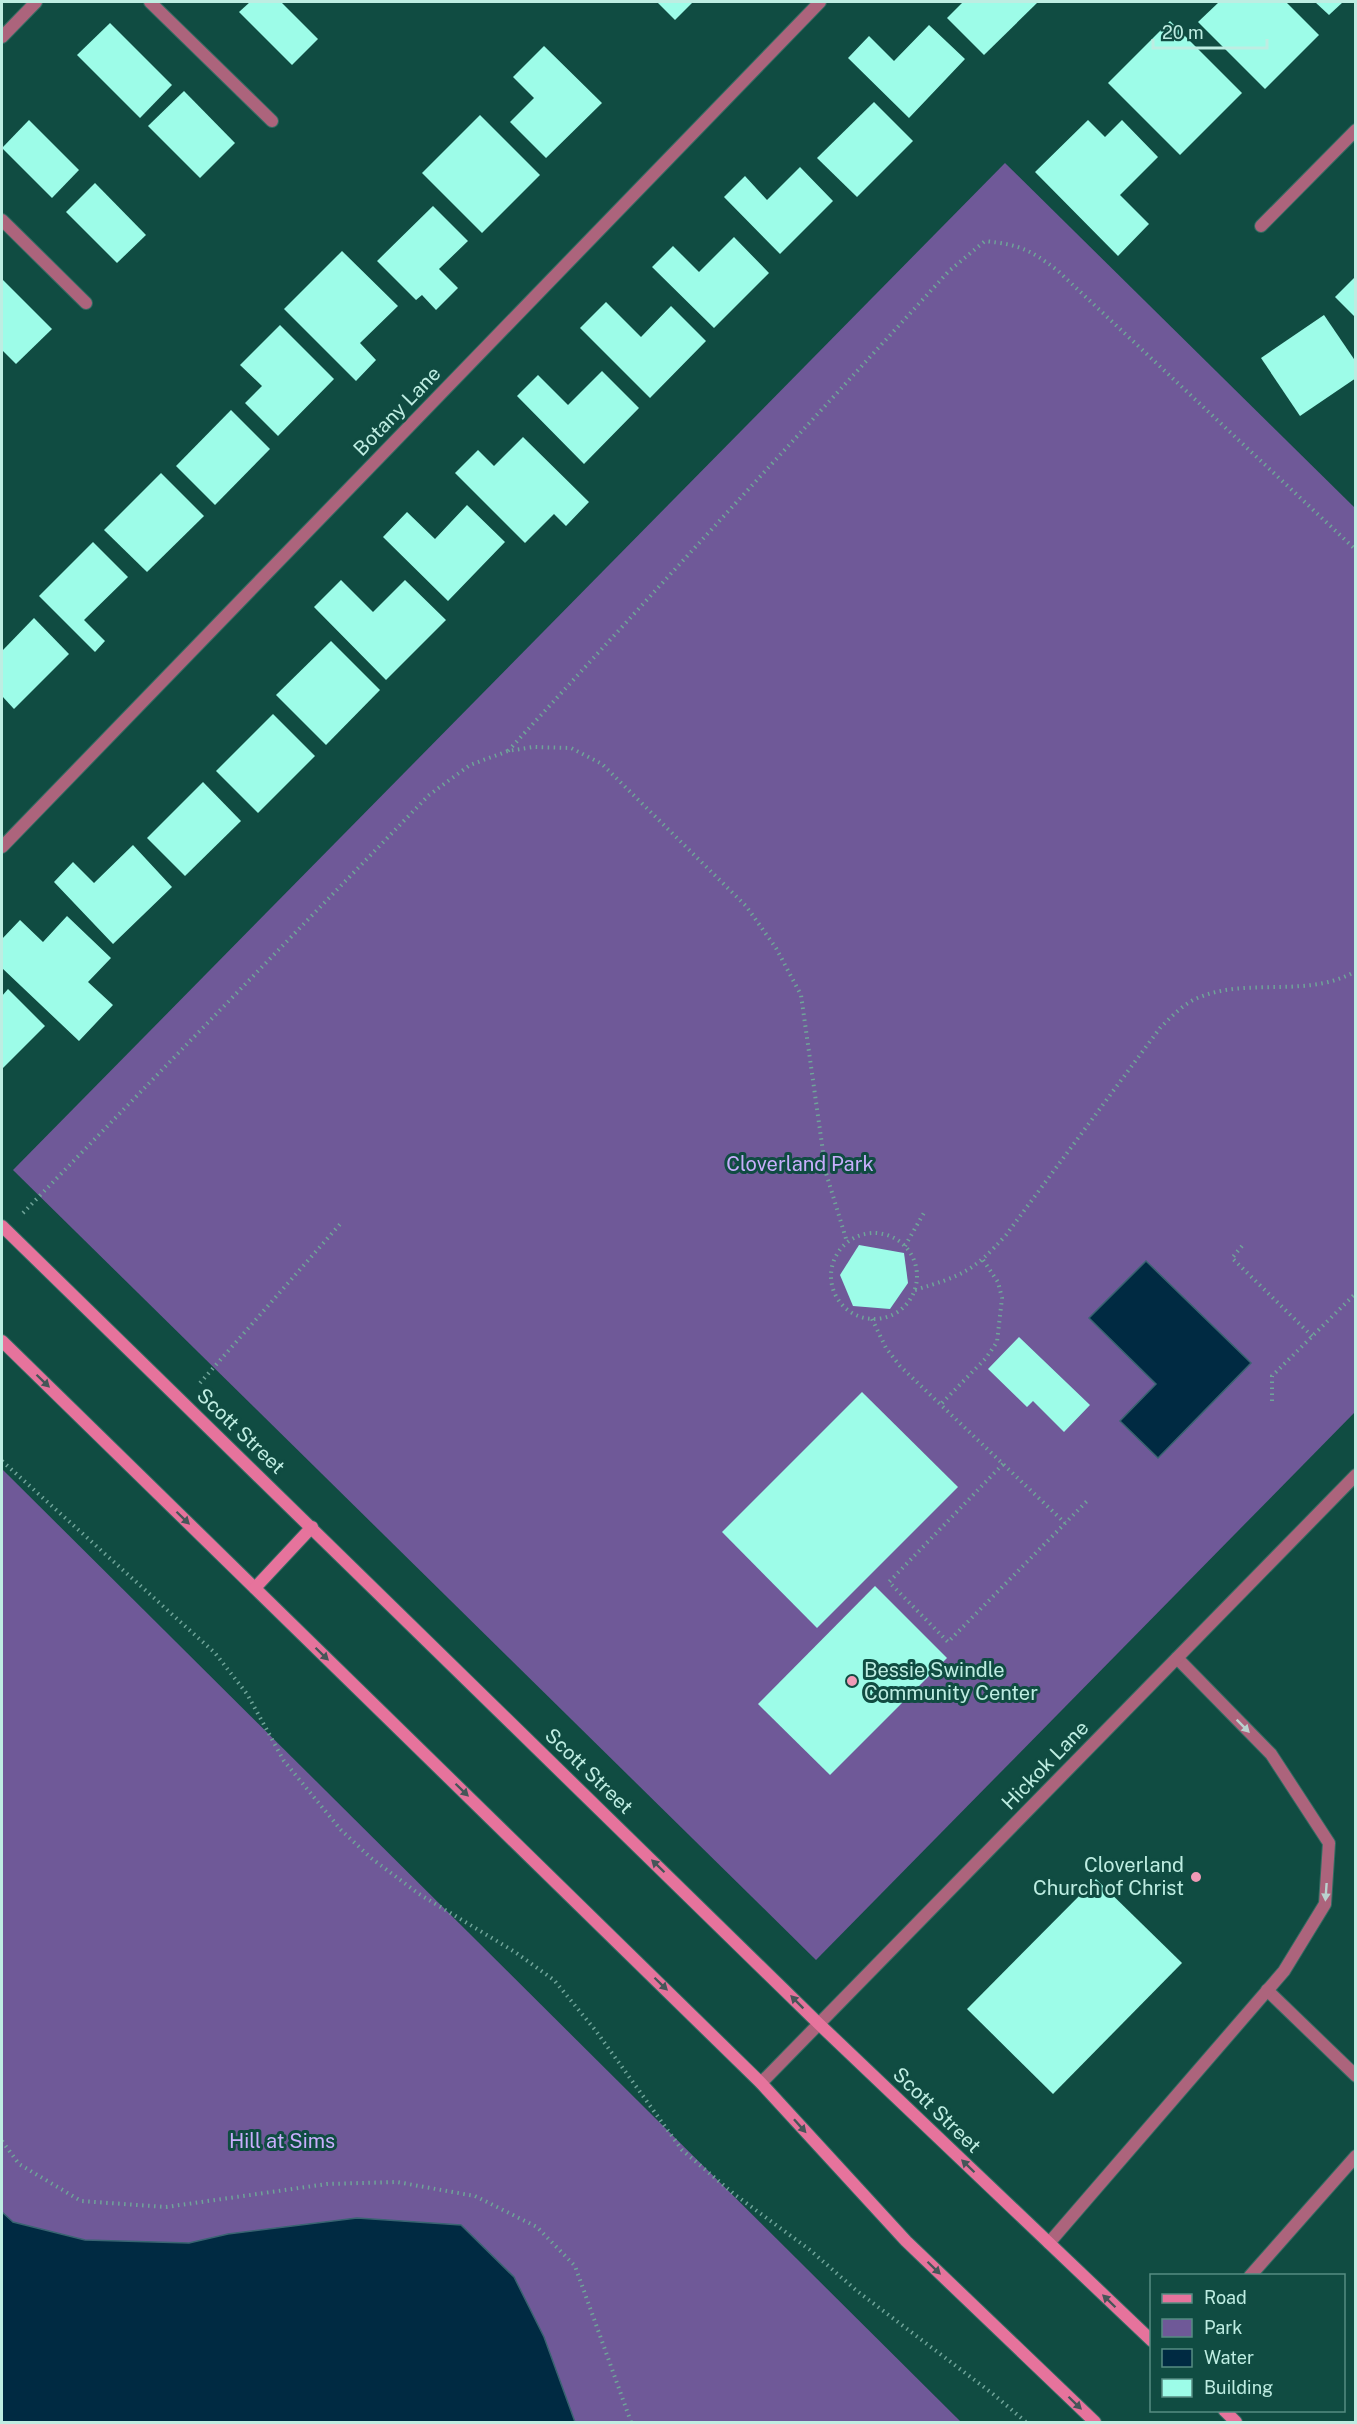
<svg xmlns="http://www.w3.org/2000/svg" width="1357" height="2424" viewBox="0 0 1357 2424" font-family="'Public Sans',sans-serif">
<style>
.green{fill:#6f5998}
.water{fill:#002a42;stroke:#396472;stroke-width:1.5}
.building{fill:#9dfce8}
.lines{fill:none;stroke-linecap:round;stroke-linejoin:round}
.lane-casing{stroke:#336c62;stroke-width:14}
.street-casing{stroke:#336c62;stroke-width:14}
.secondary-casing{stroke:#336c62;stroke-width:14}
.path{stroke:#6fa499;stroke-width:4;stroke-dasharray:1.5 4.5;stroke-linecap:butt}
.lane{stroke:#ac647c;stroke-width:12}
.street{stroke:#ac647c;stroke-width:12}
.secondary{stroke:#e6739c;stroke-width:12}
.oneway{fill:#465658}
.oneway2{fill:#bad2ce}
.poi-dot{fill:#f09ab6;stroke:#104c42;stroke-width:2}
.labels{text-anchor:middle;stroke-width:6;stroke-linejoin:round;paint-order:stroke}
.street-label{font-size:20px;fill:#beede2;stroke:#104c42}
.park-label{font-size:20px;fill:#c8aefc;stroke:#104c42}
.poi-label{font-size:20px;fill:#beede2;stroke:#104c42;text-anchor:start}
</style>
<rect width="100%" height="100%" fill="#104c42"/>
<!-- green -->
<g class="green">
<polygon points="1005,163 1355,508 1355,1412 816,1960 13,1170"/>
<polygon points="2,1469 961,2422 2,2422"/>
</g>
<!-- water -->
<g class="water">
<polygon points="1146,1261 1251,1363 1158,1458 1120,1421 1156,1384 1089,1318"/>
<polygon points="2,2212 13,2222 85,2240 189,2243 228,2234 357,2218 461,2225 514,2277 544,2337 575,2422 2,2422"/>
</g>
<!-- building -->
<g class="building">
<polygon points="250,2 281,2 318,39 292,65 239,12"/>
<polygon points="657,2 693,2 675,20"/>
<polygon points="963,2 1038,2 984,55 947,18"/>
<polygon points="1219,2 1286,2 1319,35 1265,89 1198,22"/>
<polygon points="1315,2 1343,2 1329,15"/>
<polygon points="1170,21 1242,93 1180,155 1108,83"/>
<polygon points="110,23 172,85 140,118 77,55"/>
<polygon points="929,25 965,59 909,118 848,58 869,36 894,61"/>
<polygon points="544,46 602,103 546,158 510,122 534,98 513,77"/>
<polygon points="184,91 235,143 200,178 148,126"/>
<polygon points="874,102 913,141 857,197 817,158"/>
<polygon points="480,115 540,175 482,233 422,173"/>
<polygon points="29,120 79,170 52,198 2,148"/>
<polygon points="1088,120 1105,137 1122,120 1158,157 1120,195 1149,224 1118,256 1035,172"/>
<polygon points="800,167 833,201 780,254 724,197 745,176 767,200"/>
<polygon points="95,183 146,235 117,263 66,212"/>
<polygon points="433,206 468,241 439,269 458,288 436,310 422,295 416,300 377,261"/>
<polygon points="734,237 769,273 714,328 652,267 673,246 699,272"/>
<polygon points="342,251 398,306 360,343 376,360 356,381 284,309"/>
<polygon points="1356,276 1356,318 1335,297"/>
<polygon points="2,279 52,329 16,364 2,350"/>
<polygon points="606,302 641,337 671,306 706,341 650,398 580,328"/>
<polygon points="1324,315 1356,362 1356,378 1300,416 1261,358"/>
<polygon points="280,325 334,379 278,436 245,403 262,386 240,365"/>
<polygon points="602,371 639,408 584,464 517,396 538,375 568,405"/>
<polygon points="231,410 270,449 215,505 176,466"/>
<polygon points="523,437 589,502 566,526 554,514 525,543 455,473 478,450 494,466"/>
<polygon points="161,473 204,516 147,572 104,530"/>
<polygon points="467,505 505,542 448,601 383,537 407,512 435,539"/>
<polygon points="93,542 128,577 84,620 105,641 95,652 39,596"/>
<polygon points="341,580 373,612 405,580 446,620 386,680 314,607"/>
<polygon points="34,618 69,654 14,709 2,696 2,651"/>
<polygon points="331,641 380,690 326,745 276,695"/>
<polygon points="273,714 315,756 258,813 216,771"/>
<polygon points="203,782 241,821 185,876 147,838"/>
<polygon points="133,845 172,887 113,944 54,882 73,862 94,883"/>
<polygon points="67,916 111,958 88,982 113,1005 79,1041 2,968 2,939 20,920 43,942"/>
<polygon points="8,989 45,1026 2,1069 2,996"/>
<polygon points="859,1245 904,1253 908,1283 890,1309 853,1306 840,1275"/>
<polygon points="1019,1337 1090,1405 1064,1432 1033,1401 1027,1407 988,1369"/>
<polygon points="862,1392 958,1487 817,1628 722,1532"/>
<polygon points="875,1586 947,1658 830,1775 758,1704"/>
<polygon points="1096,1879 1182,1963 1053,2094 967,2009"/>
</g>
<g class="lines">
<defs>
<g id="lane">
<polyline points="150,2 272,121"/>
<polyline points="2,220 86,303"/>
<polyline points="1267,1990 1356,2076"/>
<polyline points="1049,2243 1284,1971 1325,1904 1329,1843 1271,1754 1177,1658"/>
<polyline points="1250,2276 1356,2156"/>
</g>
<g id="street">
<polyline points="2,37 36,2"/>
<polyline points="1261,226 1356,130"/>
<polyline points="2,847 820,2"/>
<polyline points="761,2083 1356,1475"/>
</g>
<g id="secondary">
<polyline points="2,1226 819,2024 1152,2341"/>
<polyline points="2,1341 761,2083 906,2241 1095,2422"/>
<polyline points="255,1588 312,1527"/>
<polyline points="1224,2410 1236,2422"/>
</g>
</defs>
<!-- lane casing -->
<use href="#lane" class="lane-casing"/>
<!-- street casing -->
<use href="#street" class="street-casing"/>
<!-- secondary casing -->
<use href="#secondary" class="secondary-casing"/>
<!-- path -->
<g class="path">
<path d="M508,751L949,271L985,241C1020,245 1029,249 1057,270L1356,550"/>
<polyline points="23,1213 429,795 470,765 508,751 533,747 571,748 602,764 746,906 776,948 801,995 826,1173 847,1242"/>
<circle cx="874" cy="1276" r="43"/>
<polyline points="905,1246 925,1211"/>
<polyline points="1242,1246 1232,1258 1312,1336"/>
<path d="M915,1290C961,1276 973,1272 1006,1235L1160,1028C1172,1016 1184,1003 1200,997C1250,977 1308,999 1356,971"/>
<polyline points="872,1319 886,1348 900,1366 1065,1523"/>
<polyline points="200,1383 341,1223"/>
<polyline points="1272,1401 1272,1376 1356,1293"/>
<polyline points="942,1403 986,1358 997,1342 1002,1298 998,1282 983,1260"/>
<polyline points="2,1461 215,1653 247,1694 284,1761 341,1830 371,1858 419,1894 515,1952 554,1980 596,2031 682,2150 734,2194 810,2250 857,2291 993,2394 1026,2422"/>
<polyline points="1003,1464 889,1582 948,1642 1088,1500"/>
<polyline points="2,2141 19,2164 81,2201 166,2207 327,2184 397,2182 475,2196 537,2227 575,2266 631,2422"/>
</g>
<!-- lane -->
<use href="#lane" class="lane"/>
<!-- street -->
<use href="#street" class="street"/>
<!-- secondary -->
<use href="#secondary" class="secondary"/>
</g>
<!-- one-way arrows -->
<defs><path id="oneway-solid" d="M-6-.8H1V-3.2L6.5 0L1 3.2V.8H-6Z" transform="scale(1.5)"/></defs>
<g class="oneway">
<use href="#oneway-solid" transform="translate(43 1381) rotate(44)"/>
<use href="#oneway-solid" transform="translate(183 1518) rotate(44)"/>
<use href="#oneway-solid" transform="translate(322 1654) rotate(44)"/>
<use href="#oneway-solid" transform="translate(462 1790) rotate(44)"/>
<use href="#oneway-solid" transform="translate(658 1866) rotate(-136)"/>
<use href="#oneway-solid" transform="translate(661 1984) rotate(44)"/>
<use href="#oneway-solid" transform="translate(797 2002) rotate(-135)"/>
<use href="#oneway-solid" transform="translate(800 2126) rotate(48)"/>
<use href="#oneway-solid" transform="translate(968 2166) rotate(-136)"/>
<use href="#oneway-solid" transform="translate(934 2268) rotate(44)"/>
<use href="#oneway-solid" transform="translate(1109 2301) rotate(-136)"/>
<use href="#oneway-solid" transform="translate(1075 2403) rotate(44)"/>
</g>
<g class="oneway2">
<use href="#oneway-solid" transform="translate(1243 1726) rotate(45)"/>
<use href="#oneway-solid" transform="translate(1326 1892) rotate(94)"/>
</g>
<!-- markers -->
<g class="poi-dot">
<circle cx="852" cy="1681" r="6"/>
<circle cx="1196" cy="1877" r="6"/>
</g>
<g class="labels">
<!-- street labels -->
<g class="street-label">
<text transform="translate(397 411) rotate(-46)" y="7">Botany Lane</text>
<text transform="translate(241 1431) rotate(44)" y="7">Scott Street</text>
<text transform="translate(1045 1765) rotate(-46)" y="7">Hickok Lane</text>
<text transform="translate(589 1771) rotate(44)" y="7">Scott Street</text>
<text transform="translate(937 2110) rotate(44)" y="7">Scott Street</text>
</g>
<!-- park labels -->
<g class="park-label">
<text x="800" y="1171">Cloverland Park</text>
<text x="282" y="2148">Hill at Sims</text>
</g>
<!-- poi labels -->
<g class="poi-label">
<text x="864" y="1677">Bessie Swindle<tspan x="864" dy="23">Community Center</tspan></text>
<text x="1184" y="1872" text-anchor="end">Cloverland<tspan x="1184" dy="23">Church of Christ</tspan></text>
</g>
</g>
<!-- border -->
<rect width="1357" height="2424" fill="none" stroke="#beede2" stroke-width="6"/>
<!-- legend -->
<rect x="1150" y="2274" width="195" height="138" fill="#104c42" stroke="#568c82" stroke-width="1.5"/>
<rect x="1162" y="2294" width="30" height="9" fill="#e6739c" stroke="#568c82" stroke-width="1.5"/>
<text x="1204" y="2304" font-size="18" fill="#beede2">Road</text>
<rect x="1162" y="2319" width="30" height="18" fill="#6f5998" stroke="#568c82" stroke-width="1.5"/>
<text x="1204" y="2334" font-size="18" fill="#beede2">Park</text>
<rect x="1162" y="2349" width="30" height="18" fill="#002a42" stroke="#568c82" stroke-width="1.5"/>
<text x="1204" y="2364" font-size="18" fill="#beede2">Water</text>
<rect x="1162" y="2379" width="30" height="18" fill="#9dfce8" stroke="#568c82" stroke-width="1.5"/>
<text x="1204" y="2394" font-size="18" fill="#beede2">Building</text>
<!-- scale -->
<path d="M1153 39v9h114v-9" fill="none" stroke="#beede2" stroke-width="3"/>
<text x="1162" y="39" font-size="18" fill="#beede2" stroke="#104c42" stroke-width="4.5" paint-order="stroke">20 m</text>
</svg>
